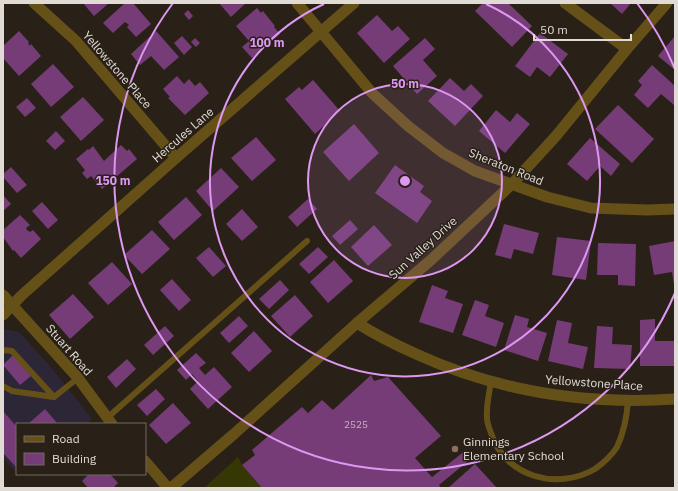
<svg xmlns="http://www.w3.org/2000/svg" width="678" height="491" viewBox="0 0 678 491" font-family="'IBM Plex Sans',sans-serif">
<style>
.commercial{fill:#2d2636}
.green{fill:#353804}
.building{fill:#753c77}
.lines{fill:none;stroke-linecap:round;stroke-linejoin:round}
.service{stroke:#655118;stroke-width:6}
.minor{stroke:#655118;stroke-width:11}
.tertiary{stroke:#655118;stroke-width:11}
.ring{fill:none;stroke:#de98f2;stroke-width:2}
.education-dot{fill:#8d6e63;stroke:#292117;stroke-width:1.5}
.labels{text-anchor:middle;stroke-width:3;stroke-linejoin:round;paint-order:stroke}
.number-label{font-size:10px;fill:#c6b3be}
.street-label{font-size:12px;fill:#e1dbd5;stroke:#292117}
.poi-label{font-size:12px;fill:#e1dbd5;stroke:#292117;text-anchor:start}
.centre{fill:#de98f2;stroke:#292117;stroke-width:2}
.ring-label{font-size:12px;text-anchor:middle;font-weight:bold;fill:#de98f2;stroke:#292117;stroke-width:3;stroke-linejoin:round;paint-order:stroke}
</style>
<rect width="100%" height="100%" fill="#292117"/>
<!-- commercial -->
<polygon class="commercial" points="3,329 19,332 50,366 92,419 87,424 17,424 17,474 3,458"/>
<!-- green -->
<polygon class="green" points="238,457 242,465 262,488 204,488"/>
<!-- building -->
<g class="building">
<polygon points="83,3 109,3 94,16"/>
<polygon points="125,3 133,3 151,24 136,37 127,27 129,25 125,22 113,33 103,23"/>
<polygon points="219,3 246,3 231,17"/>
<polygon points="483,3 508,3 532,26 512,47 475,11"/>
<polygon points="610,3 631,3 622,14"/>
<polygon points="257,8 261,13 263,11 275,26 274,27 280,34 252,58 242,47 249,41 236,26"/>
<polygon points="188,10 193,16 189,20 184,14"/>
<polygon points="377,15 392,31 398,26 410,39 384,63 357,33"/>
<polygon points="19,31 29,42 28,43 30,46 31,44 41,56 19,76 3,58 3,46"/>
<polygon points="156,31 179,57 164,70 151,56 140,65 131,54"/>
<polygon points="540,33 568,54 550,77 537,67 530,77 515,66"/>
<polygon points="182,36 192,47 184,55 174,43"/>
<polygon points="675,36 675,70 658,56"/>
<polygon points="195,38 200,43 196,47 191,42"/>
<polygon points="425,38 435,49 423,60 437,76 417,94 393,66"/>
<polygon points="53,64 74,87 51,107 31,84"/>
<polygon points="652,65 675,86 675,104 674,105 661,94 648,108 634,95 642,85 638,81"/>
<polygon points="177,76 184,84 189,79 195,86 200,82 209,93 185,115 168,98 170,97 163,89"/>
<polygon points="450,78 464,91 471,84 483,96 455,126 428,101"/>
<polygon points="313,80 340,111 315,134 285,99 299,87 302,90"/>
<polygon points="83,97 104,120 81,141 60,117"/>
<polygon points="27,98 36,108 25,117 16,107"/>
<polygon points="618,105 654,139 632,163 595,129"/>
<polygon points="496,110 510,122 517,113 530,124 505,153 479,131"/>
<polygon points="354,124 379,153 349,181 323,152"/>
<polygon points="56,131 65,141 55,150 46,141"/>
<polygon points="256,137 276,160 252,181 231,158"/>
<polygon points="590,138 620,164 611,176 600,166 587,181 567,164"/>
<polygon points="121,145 127,151 129,149 137,159 102,189 91,176 87,179 82,173 85,170 76,159 88,149 89,150 93,146 104,161"/>
<polygon points="395,165 424,186 420,192 432,201 417,223 375,193"/>
<polygon points="11,167 27,185 17,193 3,177 3,174"/>
<polygon points="221,168 239,187 213,211 196,191"/>
<polygon points="3,195 11,204 3,211"/>
<polygon points="186,197 202,215 174,240 158,222"/>
<polygon points="308,199 317,209 297,227 288,217"/>
<polygon points="42,202 58,220 48,229 32,211"/>
<polygon points="242,209 258,227 242,241 226,224"/>
<polygon points="20,215 30,225 26,228 27,230 30,232 33,230 41,239 21,258 14,250 13,251 3,237 3,230"/>
<polygon points="350,220 358,229 340,245 332,236"/>
<polygon points="504,224 539,233 533,254 514,249 511,259 495,255"/>
<polygon points="374,225 392,245 368,266 351,247"/>
<polygon points="152,230 170,249 142,274 124,255"/>
<polygon points="557,237 591,241 586,280 552,275"/>
<polygon points="675,241 675,285 674,285 672,272 654,275 649,246"/>
<polygon points="598,243 636,244 635,286 618,285 618,275 597,275"/>
<polygon points="209,247 226,266 213,277 196,258"/>
<polygon points="318,247 328,257 309,274 299,264"/>
<polygon points="334,260 353,281 328,303 310,282"/>
<polygon points="112,262 132,284 108,305 88,283"/>
<polygon points="172,279 191,300 179,311 160,290"/>
<polygon points="280,280 289,290 269,309 259,299"/>
<polygon points="432,285 448,291 445,298 463,304 453,333 419,322"/>
<polygon points="73,294 94,317 70,339 49,315"/>
<polygon points="295,295 313,316 290,337 271,316"/>
<polygon points="475,300 489,305 485,316 504,323 496,347 462,335"/>
<polygon points="515,315 529,319 527,327 547,333 538,361 504,350"/>
<polygon points="239,316 248,326 229,343 220,333"/>
<polygon points="655,319 655,341 675,341 675,366 640,366 640,320"/>
<polygon points="557,320 572,323 568,343 588,347 583,369 548,361"/>
<polygon points="165,326 174,336 153,355 144,345"/>
<polygon points="597,326 613,327 612,344 632,345 630,369 594,368"/>
<polygon points="254,331 272,351 249,372 231,353"/>
<polygon points="196,353 206,363 199,368 205,375 214,367 232,387 208,409 190,389 198,381 192,374 186,380 177,370"/>
<polygon points="13,355 31,376 20,385 3,365"/>
<polygon points="127,359 136,369 116,388 107,377"/>
<polygon points="371,375 374,381 388,377 441,436 415,458 432,477 466,450 473,457 439,485 441,488 262,488 242,465 255,455 252,450 302,407 308,413 322,400 333,410"/>
<polygon points="156,389 165,399 147,416 137,405"/>
<polygon points="173,403 191,423 166,444 149,425"/>
<polygon points="45,409 58,424 28,424"/>
<polygon points="3,411 17,427 17,468 3,453"/>
<polygon points="475,464 497,488 448,488"/>
<polygon points="89,474 110,474 118,483 113,488 88,488 82,481"/>
</g>
<g class="lines">
<!-- service -->
<g class="service">
<polyline points="3,350 12,351 54,397"/>
<path d="M491,382C489,394 486,406 487,418C487,423 489,428 491,433C505,477 557,491 595,469C602,464 612,455 617,447C624,432 627,417 628,400"/>
<polyline points="3,386 12,391 54,397 78,378"/>
<polyline points="107,418 307,241"/>
</g>
<!-- minor -->
<g class="minor">
<polyline points="34,3 76,41 176,158"/>
<polyline points="297,3 372,93 408,126 443,153 475,171 547,197 591,208 647,210 675,209"/>
<polyline points="565,3 627,49"/>
<path d="M357,323C376,335 396,345 416,354C497,391 586,405 675,399"/>
<polyline points="171,488 234,434 357,323 431,260 512,184 556,136 627,49 667,3"/>
</g>
<!-- tertiary -->
<g class="tertiary">
<polyline points="3,295 78,378 112,424"/>
<polyline points="3,315 22,295 176,158 354,3"/>
<polyline points="145,461 168,488"/>
</g>
</g>
<!-- distance rings -->
<circle cx="405" cy="181" r="97" fill="#de98f2" fill-opacity=".12"/>
<g class="ring">
<circle cx="405" cy="181" r="97"/>
<path d="M486 4A195 195 0 1 1 324 4"/>
<path d="M675 293A292 292 0 1 1 173 3M637 3A292 292 0 0 1 675 69"/>
</g>
<!-- markers -->
<circle class="education-dot" cx="455" cy="449" r="4"/>
<g class="labels">
<!-- number labels -->
<g class="number-label">
<text x="356" y="428">2525</text>
</g>
<!-- street labels -->
<g class="street-label">
<text transform="translate(117 70) rotate(49)" y="4">Yellowstone Place</text>
<text transform="translate(183 135) rotate(-41)" y="4">Hercules Lane</text>
<text transform="translate(506 167) rotate(22)" y="4">Sheraton Road</text>
<text transform="translate(423 248) rotate(-42)" y="4">Sun Valley Drive</text>
<text transform="translate(69 350) rotate(49)" y="4">Stuart Road</text>
<text transform="translate(594 383) rotate(4)" y="4">Yellowstone Place</text>
</g>
<!-- poi labels -->
<g class="poi-label">
<text x="463" y="446">Ginnings<tspan x="463" dy="14">Elementary School</tspan></text>
</g>
</g>
<circle cx="405" cy="181" r="6" class="centre"/>
<g class="ring-label">
<text x="267" y="47">100 m</text>
<text x="405" y="88">50 m</text>
<text x="113" y="185">150 m</text>
</g>
<!-- border -->
<rect width="678" height="491" fill="none" stroke="#e1dbd5" stroke-width="8"/>
<!-- legend -->
<rect x="16" y="423" width="130" height="52" fill="#292117" stroke="#736b63"/>
<rect x="24" y="436" width="20" height="6" fill="#655118" stroke="#736b63"/>
<text x="52" y="443" font-size="12" fill="#e1dbd5">Road</text>
<rect x="24" y="453" width="20" height="12" fill="#753c77" stroke="#736b63"/>
<text x="52" y="463" font-size="12" fill="#e1dbd5">Building</text>
<!-- scale -->
<path d="M534 34v6h97v-6" fill="none" stroke="#e1dbd5" stroke-width="2"/>
<text x="540" y="34" font-size="12" fill="#e1dbd5" stroke="#292117" stroke-width="3" paint-order="stroke">50 m</text>
</svg>
